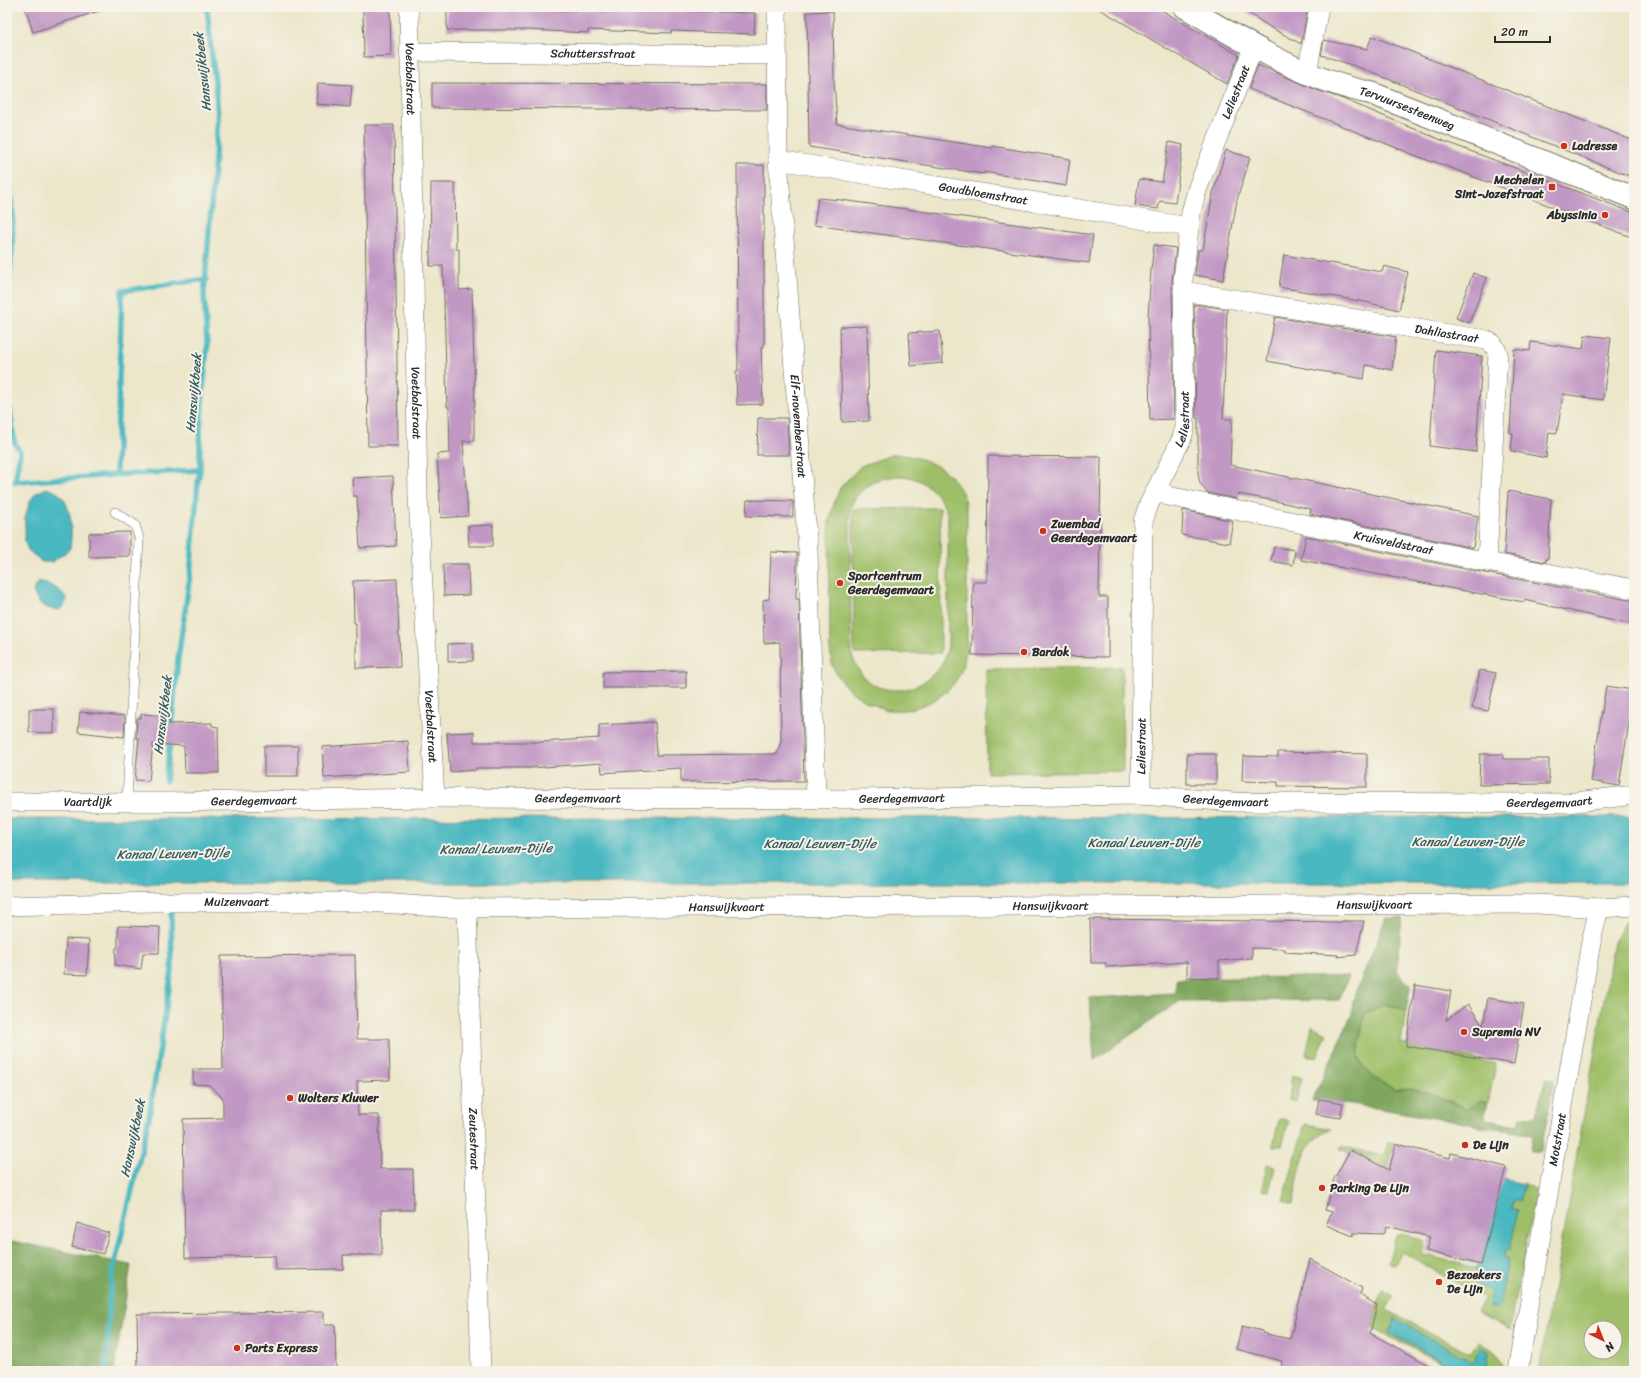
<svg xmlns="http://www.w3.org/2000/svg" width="1641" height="1378" viewBox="0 0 1641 1378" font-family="Sriracha,sans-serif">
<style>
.green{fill:#9ebf68;stroke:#64754a;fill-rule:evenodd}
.forest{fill:#7ea65c;stroke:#546844}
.water{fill:#49b8c1;stroke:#3a7276}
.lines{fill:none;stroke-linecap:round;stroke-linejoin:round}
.stream{stroke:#49b8c1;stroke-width:5.5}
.building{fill:#c197c4}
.service-casing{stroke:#6f6d63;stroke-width:10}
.minor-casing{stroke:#6f6d63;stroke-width:20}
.tertiary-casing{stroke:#6f6d63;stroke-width:24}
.service{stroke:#fff;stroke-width:9}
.minor{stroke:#fff;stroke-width:19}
.tertiary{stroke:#fff;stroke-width:22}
.poi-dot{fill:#c8321e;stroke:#f7f3e8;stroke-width:1.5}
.labels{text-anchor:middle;stroke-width:4;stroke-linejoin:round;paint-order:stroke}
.street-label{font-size:12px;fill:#2b2b2b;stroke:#f7f3e8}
.poi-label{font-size:12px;font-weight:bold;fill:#2b2b2b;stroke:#f7f3e8;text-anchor:start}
.water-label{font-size:13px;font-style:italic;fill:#365c60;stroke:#f7f3e8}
</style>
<rect width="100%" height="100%" fill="#f7f3e8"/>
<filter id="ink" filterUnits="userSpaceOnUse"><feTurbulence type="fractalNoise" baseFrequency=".025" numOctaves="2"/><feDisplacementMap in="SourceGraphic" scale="8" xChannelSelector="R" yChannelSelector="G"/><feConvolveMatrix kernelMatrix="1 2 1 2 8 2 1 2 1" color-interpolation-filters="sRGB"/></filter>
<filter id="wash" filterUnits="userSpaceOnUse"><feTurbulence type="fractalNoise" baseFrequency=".012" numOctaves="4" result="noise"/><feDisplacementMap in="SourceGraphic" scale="16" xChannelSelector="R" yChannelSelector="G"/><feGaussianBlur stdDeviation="0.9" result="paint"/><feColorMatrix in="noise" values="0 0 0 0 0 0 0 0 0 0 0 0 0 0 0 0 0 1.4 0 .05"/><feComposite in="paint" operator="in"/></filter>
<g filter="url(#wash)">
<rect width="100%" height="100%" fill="#ece7cb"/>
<!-- green -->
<g class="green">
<path d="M894,454C922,456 951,467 963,495C965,500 966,508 967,513V644C965,656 964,668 957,679C943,700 914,713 889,710C885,710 881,708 877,706C858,699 842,687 833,667C831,662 831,655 830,649L829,523L834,504L840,488L851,476L861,466ZM899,476C923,476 941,494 948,516V646C946,652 945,658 942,664C941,667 937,671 934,673C918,691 890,696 869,682C860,675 855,664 851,653L850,523C850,517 850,509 852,504C860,486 881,477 899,476Z"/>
<polygon points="940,508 941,653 854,654 853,509"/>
<polygon points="1122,667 1123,771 987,773 986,669"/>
<path d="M1634,912V1371H1539L1614,942L1624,923ZM1591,1328H1615V1352H1591Z"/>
<path d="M1384,1004L1392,1006L1406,1011L1401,1043L1496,1064L1488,1103L1479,1101L1465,1110L1462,1106C1444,1099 1413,1084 1395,1089C1382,1084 1362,1072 1359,1057C1357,1048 1363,1024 1365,1014Z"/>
<polygon points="1312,1026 1327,1033 1317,1058 1306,1055"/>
<polygon points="1292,1075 1302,1078 1296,1102 1289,1100"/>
<polygon points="1279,1119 1289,1120 1282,1146 1273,1146"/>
<path d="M1305,1124L1332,1129C1301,1136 1299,1178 1293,1204L1283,1200Z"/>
<polygon points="1388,1142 1394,1143 1387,1171 1340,1149 1341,1146 1384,1156"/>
<polygon points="1267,1164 1275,1167 1269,1191 1262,1190"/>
<polygon points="1524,1184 1536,1190 1510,1329 1477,1312 1484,1298 1402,1252 1394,1265 1388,1262 1396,1236 1402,1234 1425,1241 1422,1254 1476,1268 1475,1283 1507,1259 1503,1258 1505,1249 1510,1250 1517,1210 1512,1209 1514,1200 1519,1201"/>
<path d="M1382,1291L1394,1297L1387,1310L1470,1354L1478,1341C1491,1348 1503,1355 1505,1371H1486L1489,1352L1482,1347C1477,1351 1478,1358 1472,1362L1394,1318L1390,1333L1460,1371H1458L1372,1328Z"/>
</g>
<!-- forest -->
<g class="forest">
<path d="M1386,918H1402L1397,968C1399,977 1404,980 1411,984L1406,1011C1386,1003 1384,1003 1365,1014C1363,1024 1357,1048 1359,1057C1363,1072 1382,1084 1395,1089C1413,1084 1444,1099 1462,1106L1465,1110L1479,1101L1488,1103L1484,1120L1519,1125L1521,1116L1535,1117L1546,1078L1554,1080L1541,1151H1531L1533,1135L1352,1104L1312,1101L1352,1014L1353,1000Z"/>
<polygon points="1349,976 1339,1000 1180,1001 1094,1060 1090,998 1176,993 1176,979"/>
<polygon points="7,1240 131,1265 114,1371 7,1371"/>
</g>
<!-- water -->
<g class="water">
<path d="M47,488C50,490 55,491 58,493C73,504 72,533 70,549L52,562H42L28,550L25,542V518L30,501L36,493Z"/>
<path d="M39,582C51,585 60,588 67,599L65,605L59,610C43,608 39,606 33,591Z"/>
<polygon points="1634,817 1634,883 7,883 7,819"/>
<polygon points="1501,1179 1524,1184 1519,1201 1514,1201 1512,1209 1518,1210 1510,1250 1505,1249 1504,1258 1508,1259 1499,1309 1488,1307 1491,1291 1475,1283 1476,1268"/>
<polygon points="1394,1318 1472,1362 1476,1359 1480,1346 1489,1352 1486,1371 1460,1371 1390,1333"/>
</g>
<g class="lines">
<!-- stream -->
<g class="stream">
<polyline points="7,154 13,215 12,252 7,303"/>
<polyline points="7,404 10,407 14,441 20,452 15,482 116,475"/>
<polyline points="200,470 116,475 122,291 206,279"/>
<path d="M166,781L178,659L190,576L198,482L200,470V428L207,346L204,295L218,118C216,80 210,44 207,7"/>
<polyline points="105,1371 108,1343 109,1302 113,1271 149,1118 172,970 171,909"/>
</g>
</g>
<g id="blocks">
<!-- building -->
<g class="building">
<polygon points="25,7 102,7 102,10 33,32"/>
<polygon points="363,7 390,7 391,56 364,57"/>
<polygon points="1096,7 1156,7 1180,21 1239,55 1227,84"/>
<polygon points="1239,7 1308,7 1301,44 1270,27"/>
<polygon points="447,8 524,9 614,12 614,9 755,13 754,34 672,31 671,33 588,30 588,33 529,30 447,30"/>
<polygon points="833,11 834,80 837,124 992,148 992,146 1070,159 1066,186 984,172 984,174 809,147 807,12"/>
<polygon points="1372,36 1634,141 1634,178 1358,67 1321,55 1324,40 1367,49"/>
<polygon points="1258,65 1317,90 1343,99 1441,140 1634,213 1634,238 1456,170 1433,161 1432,162 1249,89"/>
<polygon points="318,83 352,85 350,107 316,104"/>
<polygon points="432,83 767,84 767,110 432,108"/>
<polygon points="364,125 394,125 398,446 368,446"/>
<polygon points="1169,142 1183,145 1175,203 1160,201 1158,209 1135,206 1139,179 1162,182"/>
<polygon points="1226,150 1250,158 1237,200 1223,280 1195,275 1198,250 1203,250 1213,193"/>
<polygon points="737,165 764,165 764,347 761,347 763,404 737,405 736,371 738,371"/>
<polygon points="431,183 455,183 456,249 459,249 459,290 472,289 475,406 474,406 474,441 463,441 468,516 441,518 437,454 450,453 449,407 447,407 443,266 430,266"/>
<polygon points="818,198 841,200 1093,235 1089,263 814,225"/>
<polygon points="1154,245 1176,248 1172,280 1174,419 1150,420 1148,317 1151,270"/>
<polygon points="1284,255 1382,272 1384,266 1408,272 1399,310 1365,302 1279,287"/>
<polygon points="1473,273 1487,278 1469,323 1456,318"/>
<polygon points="1194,304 1227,309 1223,419 1232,419 1230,465 1478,516 1473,548 1310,514 1311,509 1271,500 1238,494 1237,499 1207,493 1200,483 1198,473 1198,418 1196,418"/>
<polygon points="1275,317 1396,337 1392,370 1366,365 1364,379 1267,361"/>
<polygon points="867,326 869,421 842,422 840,327"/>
<polygon points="940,331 943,363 911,366 909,333"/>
<polygon points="1585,335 1611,338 1603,400 1563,394 1557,433 1549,432 1546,458 1511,451 1513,433 1510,433 1514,349 1530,351 1531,342 1583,349"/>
<polygon points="1436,350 1482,356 1476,452 1430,446"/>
<polygon points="758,418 787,418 789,455 757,455"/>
<polygon points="988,456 1101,457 1099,597 1108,597 1108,657 972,655 973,582 987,582"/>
<polygon points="393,476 396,546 360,548 357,496 353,496 352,478"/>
<polygon points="1508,491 1551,499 1548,559 1546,559 1546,562 1504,554"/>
<polygon points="747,500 793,501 793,517 746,516"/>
<polygon points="1183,510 1233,521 1229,543 1182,535"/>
<polygon points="493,525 493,546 469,546 468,526"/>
<polygon points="130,532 130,556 89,557 89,533"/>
<polygon points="1306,536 1485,573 1634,601 1634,624 1614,621 1524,600 1524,602 1301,560"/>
<polygon points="1274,547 1295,550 1293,565 1271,561"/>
<polygon points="771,552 797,553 796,599 799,599 804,781 681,782 681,768 602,773 601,763 530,768 476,768 476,770 450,772 447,733 474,732 474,742 542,742 599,738 599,725 655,722 657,755 777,754 781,742 780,642 764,643 763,600 769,599"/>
<polygon points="443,564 468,564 469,595 444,596"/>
<polygon points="397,579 400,667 356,668 356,623 354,623 353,581"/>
<polygon points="473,643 473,661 448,662 448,644"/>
<polygon points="1480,670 1496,673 1488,711 1472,708"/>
<polygon points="686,671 686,688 603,688 603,672"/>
<polygon points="1606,686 1634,690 1619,786 1591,781"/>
<polygon points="29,709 54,709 54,733 29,732"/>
<polygon points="80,712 125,716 124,737 78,732"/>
<polygon points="141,714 170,716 169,724 212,723 212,726 218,727 219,773 185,773 184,746 153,744 149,781 135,780 139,738 136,738 137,718 141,718"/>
<polygon points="408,741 410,772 324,778 322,747"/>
<rect x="264" y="746" width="34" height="30"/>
<polygon points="1278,752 1367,754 1367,787 1278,786 1278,782 1242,781 1243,756 1278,757"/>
<rect x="1187" y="754" width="29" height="30"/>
<polygon points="1480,754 1503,754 1503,759 1549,759 1549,784 1479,785"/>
<polygon points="1090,919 1342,922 1342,921 1364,921 1356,955 1337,957 1338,955 1285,952 1285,949 1252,948 1252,958 1219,961 1219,978 1187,977 1187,962 1106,967 1106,963 1091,963"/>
<polygon points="118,926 160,927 159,953 143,953 141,969 115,965 116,948 118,947"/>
<polygon points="66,939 89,940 87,975 64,974"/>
<polygon points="355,955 357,1039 389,1039 390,1080 357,1081 358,1115 379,1115 380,1169 413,1169 414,1210 381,1210 382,1255 343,1255 343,1269 276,1270 275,1256 185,1258 183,1119 223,1118 223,1098 209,1085 193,1084 193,1069 223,1069 221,956"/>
<polygon points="1415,985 1451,991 1446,1020 1468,1004 1483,1026 1488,998 1524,1004 1514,1064 1406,1046"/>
<polygon points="1319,1099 1343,1103 1340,1118 1316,1114"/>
<polygon points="1396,1144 1450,1158 1451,1153 1506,1167 1481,1265 1426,1251 1430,1237 1387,1226 1384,1234 1354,1233 1353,1236 1326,1225 1332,1212 1325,1210 1334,1179 1350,1150 1389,1170"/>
<polygon points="77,1223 109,1233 103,1254 72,1247"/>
<polygon points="1310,1259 1362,1288 1360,1295 1377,1305 1370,1333 1440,1371 1280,1371 1282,1361 1236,1349 1242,1326 1262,1331 1262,1333 1290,1339"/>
<polygon points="324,1312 324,1325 335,1325 336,1371 138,1371 137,1314"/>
</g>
</g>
</g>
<g filter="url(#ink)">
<use href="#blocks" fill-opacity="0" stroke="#6f6d63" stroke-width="1"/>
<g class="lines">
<defs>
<polyline id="service" points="115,512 135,525 139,538 127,802"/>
<g id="minor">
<path id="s1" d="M409,7L418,497L435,798"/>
<path id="s2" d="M777,7L778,160L808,551L816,798"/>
<path id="s3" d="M409,52L777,55"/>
<polyline points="1307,73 1319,7"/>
<path id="s4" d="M778,160L1189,227"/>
<path id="s5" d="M1183,291L1486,340L1493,344L1498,353L1487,562"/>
<path id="s6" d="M1157,488L1168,496L1487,562L1634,589"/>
<path id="s7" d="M1141,795L1143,521L1149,504L1182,438L1185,427L1183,280L1191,212L1198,187L1254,46"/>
<path id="s8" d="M7,802H168L435,798L849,799L1141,795L1234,802L1567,803L1634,795"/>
<path id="s9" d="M7,906L154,902H367L451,908L1538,904L1599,908L1634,906"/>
<path id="s10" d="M467,908L481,1371"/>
<path id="s11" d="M1518,1371L1591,942L1599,908"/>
</g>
<g id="tertiary">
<path id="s12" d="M1185,7C1244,41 1304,80 1371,93L1634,198"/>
</g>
</defs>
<!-- service casing -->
<use href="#service" class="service-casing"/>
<!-- minor casing -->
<use href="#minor" class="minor-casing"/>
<!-- tertiary casing -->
<use href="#tertiary" class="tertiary-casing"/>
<!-- service -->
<use href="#service" class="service"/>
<!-- minor -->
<use href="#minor" class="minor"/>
<!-- tertiary -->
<use href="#tertiary" class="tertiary"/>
</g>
</g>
<!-- markers -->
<g class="poi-dot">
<circle cx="1564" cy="146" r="4"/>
<rect x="1548" y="183" width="8" height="8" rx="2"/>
<circle cx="1605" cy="215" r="4"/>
<circle cx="1043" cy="531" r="4"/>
<circle cx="840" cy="583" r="4"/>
<circle cx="1024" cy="652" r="4"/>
<circle cx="1464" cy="1032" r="4"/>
<circle cx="290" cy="1098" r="4"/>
<circle cx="1465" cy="1145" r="4"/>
<circle cx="1322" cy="1188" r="4"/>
<circle cx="1439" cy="1282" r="4"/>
<circle cx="237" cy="1348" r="4"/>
</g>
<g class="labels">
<!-- street labels -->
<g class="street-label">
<text dy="4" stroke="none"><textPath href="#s3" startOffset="184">Schuttersstraat</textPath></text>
<text dy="4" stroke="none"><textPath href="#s1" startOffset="72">Voetbalstraat</textPath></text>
<text dy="4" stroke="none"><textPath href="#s7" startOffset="721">Leliestraat</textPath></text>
<text dy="4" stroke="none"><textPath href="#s12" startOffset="245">Tervuursesteenweg</textPath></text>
<text dy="4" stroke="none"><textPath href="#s4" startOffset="208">Goudbloemstraat</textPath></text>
<text dy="4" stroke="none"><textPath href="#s5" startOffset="267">Dahliastraat</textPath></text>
<text dy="4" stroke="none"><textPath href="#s1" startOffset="396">Voetbalstraat</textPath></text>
<text dy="4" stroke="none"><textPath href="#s7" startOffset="385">Leliestraat</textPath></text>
<text dy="4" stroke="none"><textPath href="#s2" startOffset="420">Elf-novemberstraat</textPath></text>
<text dy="4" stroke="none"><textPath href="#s6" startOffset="244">Kruisveldstraat</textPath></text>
<text dy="4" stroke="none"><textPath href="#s1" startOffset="720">Voetbalstraat</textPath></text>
<text dy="4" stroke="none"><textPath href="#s7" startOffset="49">Leliestraat</textPath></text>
<text dy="4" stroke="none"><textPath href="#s8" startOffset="571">Geerdegemvaart</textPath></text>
<text dy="4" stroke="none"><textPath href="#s8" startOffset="895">Geerdegemvaart</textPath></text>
<text dy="4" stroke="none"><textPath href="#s8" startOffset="1219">Geerdegemvaart</textPath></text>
<text dy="4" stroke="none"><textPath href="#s8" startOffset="247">Geerdegemvaart</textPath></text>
<text dy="4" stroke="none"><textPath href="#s8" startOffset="1543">Geerdegemvaart</textPath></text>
<text dy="4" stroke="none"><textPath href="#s8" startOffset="81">Vaartdijk</textPath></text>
<text dy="4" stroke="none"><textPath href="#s9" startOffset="230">Muizenvaart</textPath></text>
<text dy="4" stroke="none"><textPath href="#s9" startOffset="1368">Hanswijkvaart</textPath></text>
<text dy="4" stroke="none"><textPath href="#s9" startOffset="1044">Hanswijkvaart</textPath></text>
<text dy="4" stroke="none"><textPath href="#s9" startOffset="720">Hanswijkvaart</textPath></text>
<text dy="4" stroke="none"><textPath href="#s10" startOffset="231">Zeutestraat</textPath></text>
<text dy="4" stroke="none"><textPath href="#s11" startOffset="235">Motstraat</textPath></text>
</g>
<!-- poi labels -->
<g class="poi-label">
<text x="1572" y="150">Ladresse</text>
<text x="1544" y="184" text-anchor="end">Mechelen<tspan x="1544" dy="14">Sint-Jozefstraat</tspan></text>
<text x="1597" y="219" text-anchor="end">Abyssinia</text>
<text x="1051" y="528">Zwembad<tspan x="1051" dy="14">Geerdegemvaart</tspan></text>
<text x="848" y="580">Sportcentrum<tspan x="848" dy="14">Geerdegemvaart</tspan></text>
<text x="1032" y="656">Bardok</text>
<text x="1472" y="1036">Supremia NV</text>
<text x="298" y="1102">Wolters Kluwer</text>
<text x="1473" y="1149">De Lijn</text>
<text x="1330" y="1192">Parking De Lijn</text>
<text x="1447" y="1279">Bezoekers<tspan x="1447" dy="14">De Lijn</tspan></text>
<text x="245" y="1352">Parts Express</text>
</g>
<!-- water labels -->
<g class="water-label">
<text transform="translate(202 72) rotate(-96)" y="5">Hanswijkbeek</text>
<text transform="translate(193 393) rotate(-85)" y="5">Hanswijkbeek</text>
<text transform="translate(162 715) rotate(-83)" y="5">Hanswijkbeek</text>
<text x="1468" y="846">Kanaal Leuven-Dijle</text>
<text x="1144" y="847">Kanaal Leuven-Dijle</text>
<text x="820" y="848">Kanaal Leuven-Dijle</text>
<text transform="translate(496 848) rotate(-1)" y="5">Kanaal Leuven-Dijle</text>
<text transform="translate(173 853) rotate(-1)" y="5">Kanaal Leuven-Dijle</text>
<text transform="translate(132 1138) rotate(-78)" y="5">Hanswijkbeek</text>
</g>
</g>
<!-- margin -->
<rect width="1641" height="1378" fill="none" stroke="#f7f3e8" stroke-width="24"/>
<!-- north arrow -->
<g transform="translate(1603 1340) rotate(137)"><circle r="19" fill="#f7f3e8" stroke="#a5a39c"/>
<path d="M0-3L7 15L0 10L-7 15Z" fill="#c8321e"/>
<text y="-6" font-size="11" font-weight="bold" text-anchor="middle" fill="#2b2b2b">N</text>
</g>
<!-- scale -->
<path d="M1495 36v6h55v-6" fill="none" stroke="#2b2b2b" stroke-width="2"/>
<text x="1501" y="36" font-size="12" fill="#2b2b2b" stroke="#f7f3e8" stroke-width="3" paint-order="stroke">20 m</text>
</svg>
